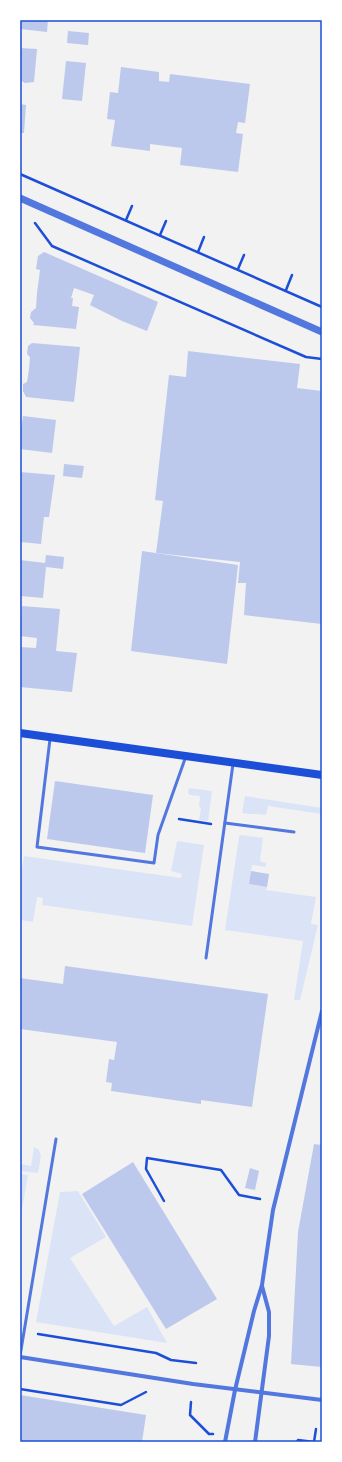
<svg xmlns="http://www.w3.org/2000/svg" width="342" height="1462" viewBox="0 0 342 1462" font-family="'DejaVu Sans',sans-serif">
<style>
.green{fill:#dbe4f7}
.building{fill:#bdc9ec}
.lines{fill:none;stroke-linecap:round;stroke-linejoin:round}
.path{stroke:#1d4ed8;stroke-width:2.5}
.service{stroke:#5277de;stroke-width:3}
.minor{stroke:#5277de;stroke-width:4}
.tertiary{stroke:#5277de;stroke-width:7}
.secondary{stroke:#1d4ed8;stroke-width:8}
.neatline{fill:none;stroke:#1d4ed8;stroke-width:1.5}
</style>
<rect width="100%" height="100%" fill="#f2f2f2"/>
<!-- green -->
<g class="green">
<polygon points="189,788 212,791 208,821 199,820 201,808 199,806 200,796 190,795 188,793"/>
<path d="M245,796L322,808V814L268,806L266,815C257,813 252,815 242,813Z"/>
<polygon points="240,835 263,838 260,861 266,863 266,867 252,865 249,884 267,887 266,890 316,897 311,924 318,925 300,1000 294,1000 303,941 225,930 239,837"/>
<polygon points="177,841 204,845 192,926 42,905 43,898 37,897 33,922 20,920 20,882 24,856 181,878 182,874 171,871"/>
<polygon points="34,1147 39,1150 41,1156 38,1173 20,1171 20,1164 31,1166"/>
<polygon points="20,1174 28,1175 20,1221"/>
<polygon points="78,1191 106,1237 70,1258 114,1326 147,1307 167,1343 36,1322 60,1192"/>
</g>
<!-- building -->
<g class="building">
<polygon points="20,20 48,20 47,32 20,29"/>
<polygon points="68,31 89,33 88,45 67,43"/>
<polygon points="20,48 37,49 34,82 25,83 20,80"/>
<polygon points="66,61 86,63 82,101 62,99"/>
<polygon points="121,67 159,72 159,81 169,82 170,74 250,84 245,123 238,122 236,133 243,134 238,172 180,165 182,148 150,144 150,151 111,146 115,120 107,119 110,92 118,93"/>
<polygon points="20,104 26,105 24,133 20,133"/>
<polygon points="44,252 158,302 147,331 122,321 90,305 94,295 74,288 71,298 73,298 72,306 79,307 76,329 33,325 34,323 30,318 31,312 36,308 37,293 40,270 36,269 38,256"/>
<polygon points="32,343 80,347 74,402 26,397 23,391 23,384 27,382 29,369 30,357 27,354 28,346"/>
<polygon points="188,351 300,364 297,388 322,391 322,624 244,615 246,583 238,583 240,562 156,553 163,501 155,500 169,375 186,377"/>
<polygon points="23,416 56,420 52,453 20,449 20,431 21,431"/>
<polygon points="64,464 84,466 82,478 63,476"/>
<polygon points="20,472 55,475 49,517 44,517 41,544 20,542"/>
<polygon points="142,551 238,565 227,664 131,651"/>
<polygon points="46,555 64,557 63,569 46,567 43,598 20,596 20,560 45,563"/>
<polygon points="22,606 60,609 56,651 77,653 72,692 20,687 20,647 36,648 37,638 20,636"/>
<polygon points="55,781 153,795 145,853 47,839"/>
<polygon points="251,871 269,874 267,887 249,884"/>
<polygon points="65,966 268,994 252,1107 201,1100 201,1104 111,1091 112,1083 106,1082 109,1059 114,1060 117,1042 20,1029 20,978 63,984"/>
<polygon points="314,1144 322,1145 322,1367 291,1364 298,1232"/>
<polygon points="133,1162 217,1299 166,1329 82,1194"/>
<polygon points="250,1168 259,1171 255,1190 245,1188"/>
<polygon points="20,1395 146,1415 142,1442 20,1442"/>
</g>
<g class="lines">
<!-- path -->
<g class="path">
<polyline points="20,174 322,307"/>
<polyline points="126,220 132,206"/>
<polyline points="35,223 52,246 306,357 322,359"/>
<polyline points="160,235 166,221"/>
<polyline points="198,252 204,237"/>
<polyline points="238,269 244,255"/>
<polyline points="286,290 292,275"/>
<polyline points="179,819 211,824"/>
<polyline points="164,1201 146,1169 147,1158 221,1170 239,1195 260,1199"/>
<polyline points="38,1334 156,1353 171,1360 196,1363"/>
<polyline points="20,1389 121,1405 146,1392"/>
<polyline points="191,1402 190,1415 209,1434 213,1434"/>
<polyline points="297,1442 298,1440 314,1442"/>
<polyline points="314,1442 316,1429"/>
</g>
<!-- service -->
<g class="service">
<polyline points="50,739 37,847 154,863 158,835 186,756"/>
<polyline points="225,823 294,832"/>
<polyline points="206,958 233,764"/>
<polyline points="20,1356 56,1139"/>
</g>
<!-- minor -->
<g class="minor">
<polyline points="20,1357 193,1384 322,1400"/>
<polyline points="225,1442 235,1390 254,1311 262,1285 273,1210 322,1011"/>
<polyline points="255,1442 269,1336 269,1312 262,1286"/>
</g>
<!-- tertiary -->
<polyline class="tertiary" points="20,198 322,332"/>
<!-- secondary -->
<polyline class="secondary" points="20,733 322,775"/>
</g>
<!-- border -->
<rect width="342" height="1462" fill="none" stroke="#ffffff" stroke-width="42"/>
<rect x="21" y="21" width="300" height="1420" class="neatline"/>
</svg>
